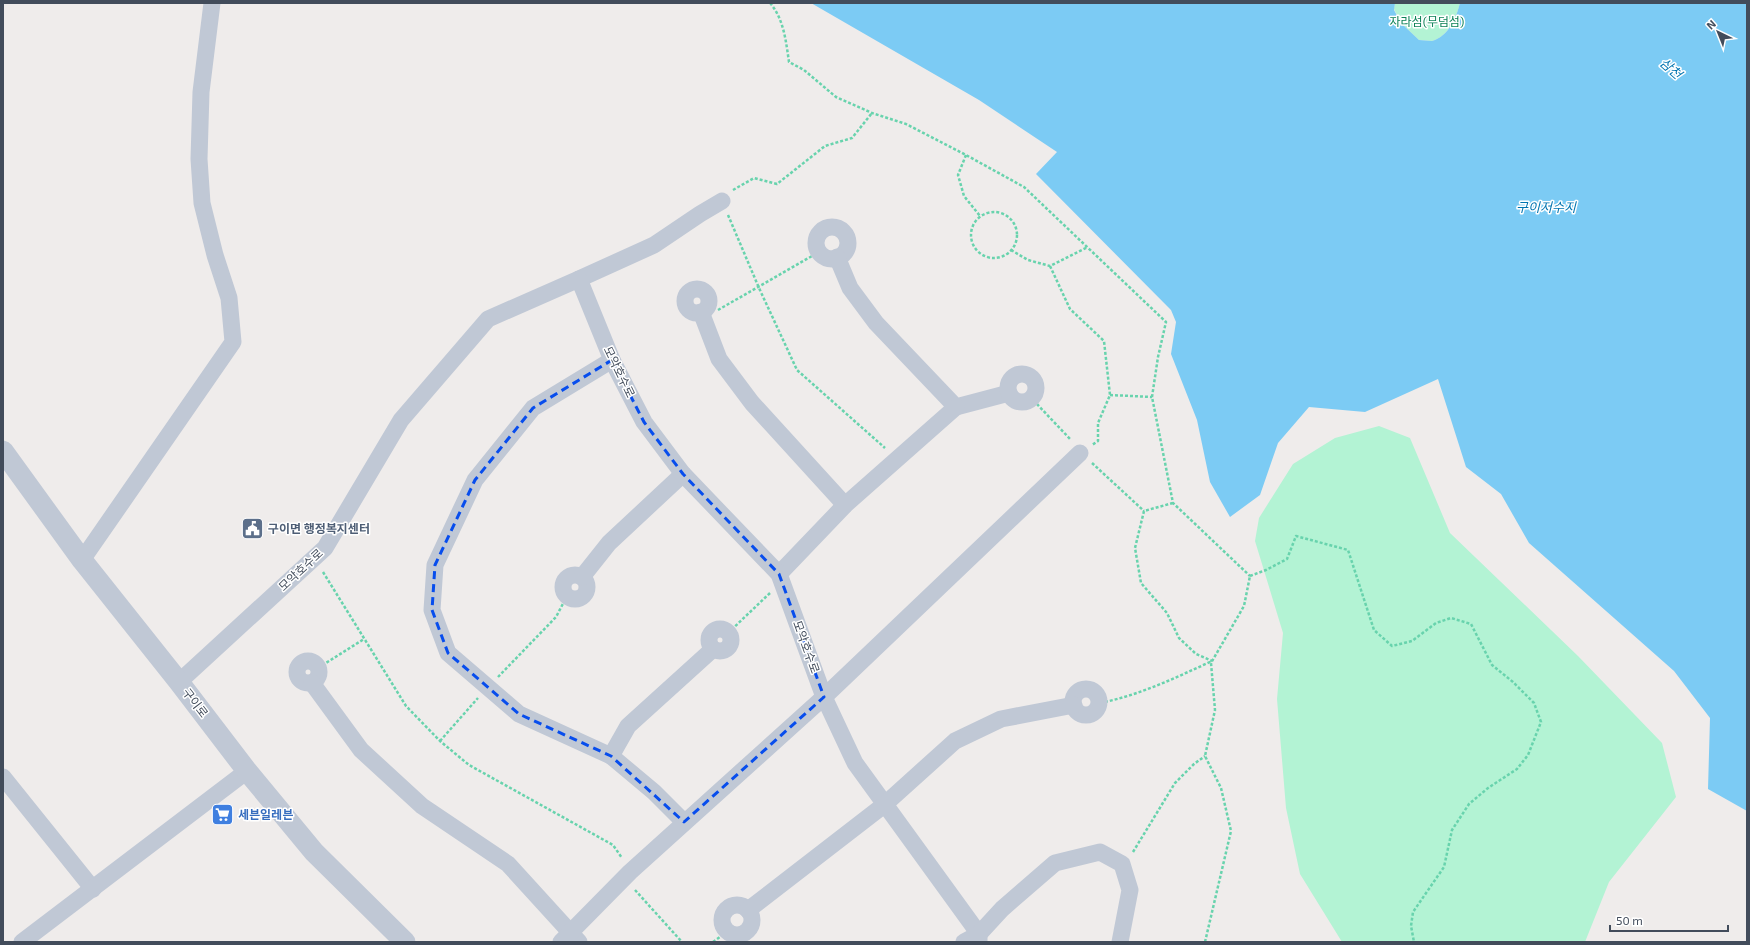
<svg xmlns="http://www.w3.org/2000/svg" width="1750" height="945" viewBox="0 0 1750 945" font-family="'Exo 2','Noto Sans KR',sans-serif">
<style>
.green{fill:#b3f3d4}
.water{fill:#7ccbf4}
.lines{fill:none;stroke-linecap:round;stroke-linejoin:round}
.path{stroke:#68d3ad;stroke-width:2.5;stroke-dasharray:3 2;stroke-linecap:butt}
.minor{stroke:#c0c8d5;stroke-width:17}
.tertiary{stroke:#c0c8d5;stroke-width:21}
.marked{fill:none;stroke:#074ded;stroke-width:3;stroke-dasharray:8 5;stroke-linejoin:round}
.labels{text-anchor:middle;stroke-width:3;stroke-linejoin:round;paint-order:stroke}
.park-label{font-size:12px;fill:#0d8257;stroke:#fff}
.street-label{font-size:12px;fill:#424c5b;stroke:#fff}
.service-label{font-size:12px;font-weight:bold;fill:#4e5e75;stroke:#fff;text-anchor:start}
.shop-label{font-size:12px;font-weight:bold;fill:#366cbe;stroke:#fff;text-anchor:start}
.water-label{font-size:13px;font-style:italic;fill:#0074b0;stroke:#fff}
</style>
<rect width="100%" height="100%" fill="#efeceb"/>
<!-- green -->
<g class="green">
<path d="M1395,3H1460C1456,18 1449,36 1432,41C1428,41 1423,40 1419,40L1401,23L1394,9Z"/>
<polygon points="1379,426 1410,438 1450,533 1578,656 1662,743 1676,797 1609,882 1585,942 1342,942 1300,874 1286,808 1277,699 1283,633 1255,541 1259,518 1293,464 1335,438"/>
</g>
<!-- water -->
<path class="water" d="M811,3H1395L1394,10L1401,23L1419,40C1423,40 1428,41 1432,41C1449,36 1456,18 1460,3H1747V811L1708,789L1710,718L1674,671L1529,543L1501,494L1466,467L1438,379L1365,412L1309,407L1278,443L1260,495L1230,517L1210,482L1197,420L1171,354L1176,322L1171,310L1036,174L1057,152L979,100Z"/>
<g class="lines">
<!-- path -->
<g class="path">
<path d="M770,3C784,19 786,42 789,62L804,70L836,97L872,113L906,124L966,155L1024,187L1166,322L1158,357L1152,397L1173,503L1250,576"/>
<polyline points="966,155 958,175 964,196 980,216"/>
<polyline points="733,190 754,178 777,184 825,146 852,138 872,113"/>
<circle cx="994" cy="235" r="23"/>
<polyline points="728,215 759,288 797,370 885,448"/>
<polyline points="1011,250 1028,260 1050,266 1088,247"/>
<polyline points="1050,266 1070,309 1104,341 1110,395 1098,423 1098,441 1092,445"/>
<polyline points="718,310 819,252"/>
<polyline points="1110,395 1152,397"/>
<polyline points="1028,400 1035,402 1071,440"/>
<polyline points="1092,463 1144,511"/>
<polyline points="1173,503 1144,511 1135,548 1141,583 1167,613 1179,638 1196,654 1212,661"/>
<polyline points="323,572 406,706 440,741 469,765 613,845 622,858"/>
<polyline points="1250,576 1266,570 1287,559 1296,536 1348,550 1374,630 1392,646 1412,641 1436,623 1451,618 1471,624 1492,665 1513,682 1534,703 1541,722 1528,755 1517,769 1488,788 1469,804 1452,830 1444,867 1413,912 1411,926 1414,942"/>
<polyline points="728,633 770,593"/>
<polyline points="318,668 364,639"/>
<polyline points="498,677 556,617 567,596"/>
<path d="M1100,703C1140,695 1175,678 1212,661"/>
<polyline points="440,741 478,698"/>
<polyline points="1133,852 1175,783 1194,764 1205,756"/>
<polyline points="635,890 682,942"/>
<polyline points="713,942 727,932"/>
<polyline points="1205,942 1231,831 1221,788 1205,756 1215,710 1211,663 1244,606 1250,576"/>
</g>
<!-- minor -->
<g class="minor">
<circle cx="832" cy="243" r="16"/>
<polyline points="837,257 850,288 876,323 956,407 1009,393"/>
<polyline points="579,279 654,245 700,214 722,201"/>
<circle cx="697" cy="301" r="12"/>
<polyline points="701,312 719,359 752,403 845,505"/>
<polyline points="612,360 533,408 475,480 435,565 432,610 448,653 519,714 611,756 654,792 684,822"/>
<circle cx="1022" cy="388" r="14"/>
<polyline points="82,560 233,342 229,298 215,255 202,203 199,159 201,92 212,3"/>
<polyline points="779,574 845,505 956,407"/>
<circle cx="575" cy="587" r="12"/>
<polyline points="582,577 609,543 683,474"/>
<circle cx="720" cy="640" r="11"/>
<circle cx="308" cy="672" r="11"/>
<polyline points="179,682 325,548 401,420 488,319 579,279 612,360 644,422 683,474 779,574 824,697 855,763 979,934 979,942"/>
<polyline points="312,683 361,750 422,806 508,864 579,942"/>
<circle cx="1086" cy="702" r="13"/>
<polyline points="611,756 628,726 713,649"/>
<polyline points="3,777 93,889"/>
<circle cx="737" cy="920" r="15"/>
<polyline points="748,910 884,805 955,741 1001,719 1074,705"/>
<polyline points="22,942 247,771"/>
<polyline points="561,942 630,872 824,697 1080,453"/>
<polyline points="964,942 979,934 1002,909 1055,863 1100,852 1122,864 1130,890 1120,942"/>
</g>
<!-- tertiary -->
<polyline class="tertiary" points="3,451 82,560 179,682 247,771 314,852 405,942"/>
</g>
<!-- marked area -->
<path class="marked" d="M612,360L644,422L683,474L779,574L824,697L684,822L611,756L519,714L448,653L432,610L435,565L475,480L533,408Z"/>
<!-- icons -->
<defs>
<symbol id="civic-square" viewBox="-11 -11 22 22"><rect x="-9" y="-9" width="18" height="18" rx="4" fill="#5c6f8a" stroke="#fff"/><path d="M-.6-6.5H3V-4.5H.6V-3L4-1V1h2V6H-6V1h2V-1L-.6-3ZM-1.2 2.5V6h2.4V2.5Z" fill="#fff"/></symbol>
<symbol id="supermarket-square" viewBox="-11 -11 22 22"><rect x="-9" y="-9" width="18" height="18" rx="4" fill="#3f7fe0" stroke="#fff"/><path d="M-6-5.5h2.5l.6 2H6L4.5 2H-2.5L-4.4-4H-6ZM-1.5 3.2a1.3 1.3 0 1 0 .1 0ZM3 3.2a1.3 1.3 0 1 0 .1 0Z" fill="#fff"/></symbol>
</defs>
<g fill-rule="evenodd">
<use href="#civic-square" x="240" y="516" width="25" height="25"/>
<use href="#supermarket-square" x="210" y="802" width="25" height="25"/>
</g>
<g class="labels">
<!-- park labels -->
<g class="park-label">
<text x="1427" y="26">자라섬(무덤섬)</text>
</g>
<!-- street labels -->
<g class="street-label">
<text transform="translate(619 372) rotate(64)" y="4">모악호수로</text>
<text transform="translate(301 570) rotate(-43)" y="4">모악호수로</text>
<text transform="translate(806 647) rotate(70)" y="4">모악호수로</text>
<text transform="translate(195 703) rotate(53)" y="4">구이로</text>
</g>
<!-- service labels -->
<g class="service-label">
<text x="268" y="533">구이면 행정복지센터</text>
</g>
<!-- shop labels -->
<g class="shop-label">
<text x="238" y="819">세븐일레븐</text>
</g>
<!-- water labels -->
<g class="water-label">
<text transform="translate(1671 68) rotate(41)" y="5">삼천</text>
<text x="1546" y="212">구이저수지</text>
</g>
</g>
<!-- border -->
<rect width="1750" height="945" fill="none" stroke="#424c5b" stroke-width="8"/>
<!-- north arrow -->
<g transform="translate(1718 32) rotate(317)" stroke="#ffffff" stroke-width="3" paint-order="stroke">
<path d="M0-3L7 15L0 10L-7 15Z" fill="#424c5b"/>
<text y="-6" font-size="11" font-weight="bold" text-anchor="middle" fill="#424c5b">N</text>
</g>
<!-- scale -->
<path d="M1610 925v6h118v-6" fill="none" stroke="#424c5b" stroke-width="2"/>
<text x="1616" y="925" font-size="12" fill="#424c5b" stroke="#ffffff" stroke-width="3" paint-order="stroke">50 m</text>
</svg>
